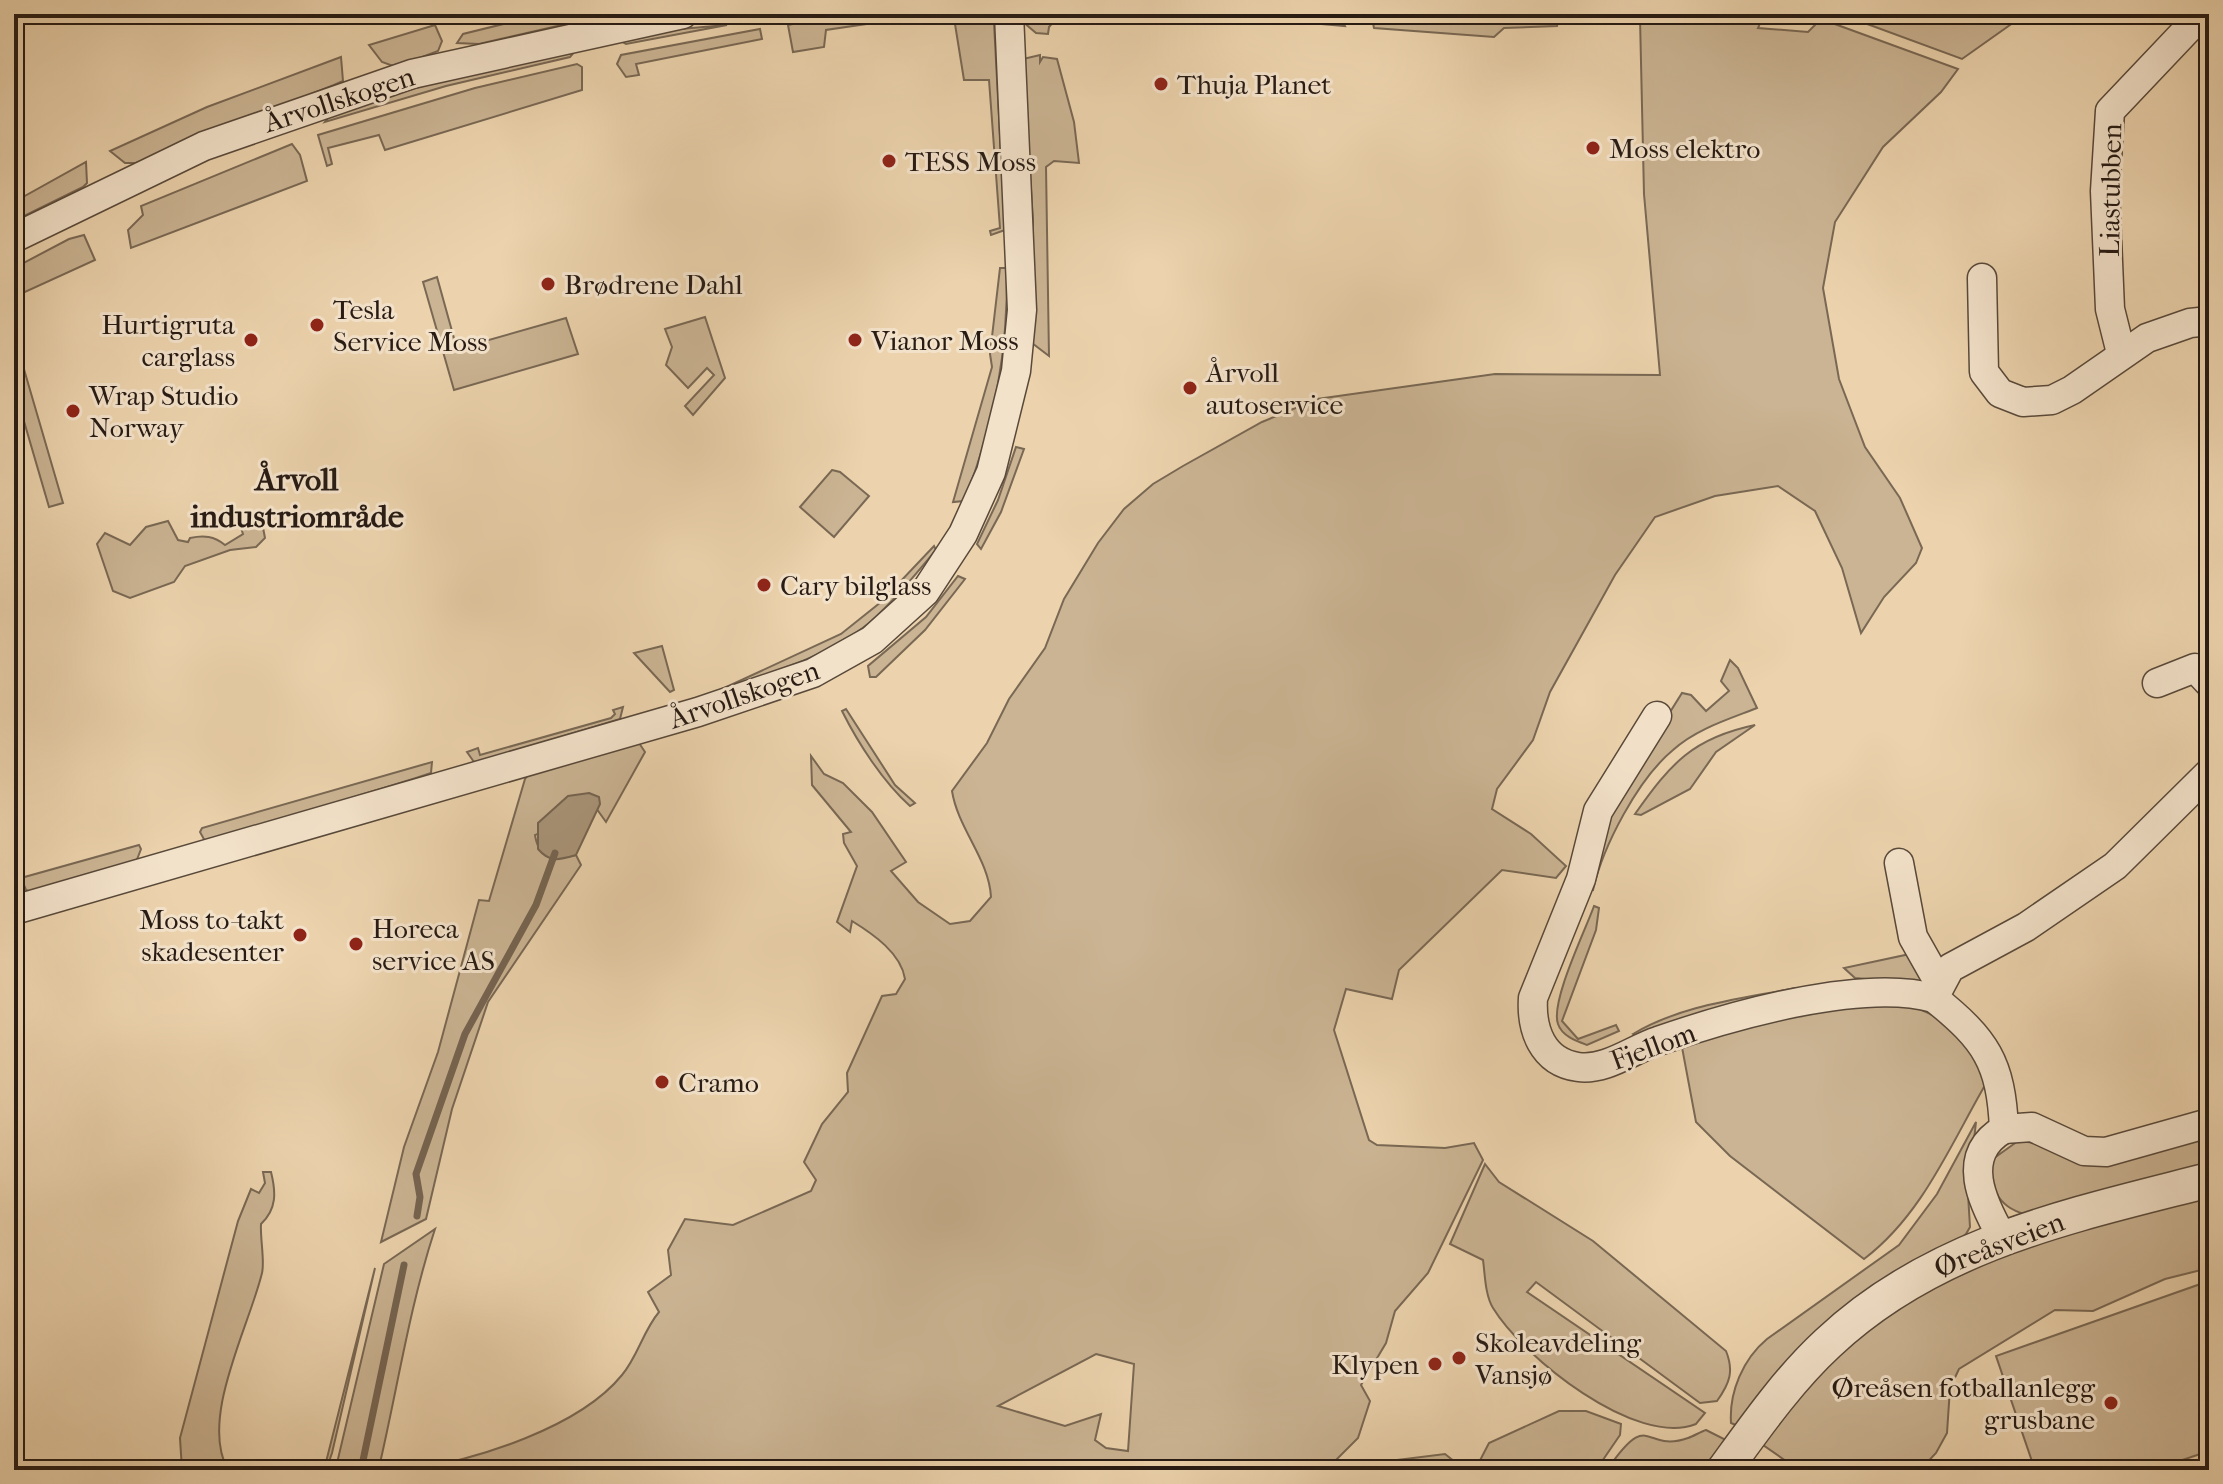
<svg xmlns="http://www.w3.org/2000/svg" width="2223" height="1484" viewBox="0 0 2223 1484" font-family="'IM FELL French Canon',serif">
<style>
.green{fill:#cbb493;stroke:#796854;stroke-width:2;fill-rule:evenodd}
.water{fill:#a99479;stroke:#756451;stroke-width:2}
.lines{fill:none;stroke-linecap:round;stroke-linejoin:round}
.stream{stroke:#756451;stroke-width:7}
.minor-casing{stroke:#58493a;stroke-width:31}
.tertiary-casing{stroke:#58493a;stroke-width:37}
.minor{stroke:#f3e2ca;stroke-width:28}
.tertiary{stroke:#f3e2ca;stroke-width:34}
.poi-dot{fill:#8f2418;stroke:#f3e2ca;stroke-width:3}
.labels{text-anchor:middle;stroke-width:6;stroke-linejoin:round;paint-order:stroke}
.poi-label{font-size:28px;fill:#271b14;stroke:#f3e2ca;text-anchor:start}
.street-label{font-size:28px;fill:#271b14;stroke:#f3e2ca}
.quarter-label{font-size:32px;font-weight:bold;fill:#271b14;stroke:#f3e2ca}
</style>
<rect width="100%" height="100%" fill="#ecd3ad"/>
<filter id="stains"><feTurbulence type="fractalNoise" baseFrequency=".0025" numOctaves="4"/><feColorMatrix values="0 0 0 0 .2 0 0 0 0 .09 0 0 0 0 .02 0 0 0 .5 -.17"/></filter>
<radialGradient id="worn" r=".72"><stop offset=".6" stop-color="#630" stop-opacity="0"/><stop offset="1" stop-color="#630" stop-opacity=".3"/></radialGradient>
<!-- green -->
<g class="green">
<polygon points="544,14 610,14 479,44 457,43 463,34"/>
<polygon points="841,14 972,14 983,22 994,23 1005,230 991,235 990,231 1000,228 989,80 964,80 955,24 928,15 826,30 824,47 793,52 788,25"/>
<polygon points="1039,14 1060,14 1049,27 1048,34 1036,33 1022,21"/>
<polygon points="1204,14 1340,14 1345,26"/>
<path d="M1687,14H1764L1758,28L1808,32L1821,19L1958,69L1941,92L1883,147L1835,222L1823,288L1839,379L1865,447L1900,498L1922,548L1916,563L1884,597L1861,633L1842,568L1815,511L1778,486L1715,496L1655,517L1615,575L1550,692L1533,740L1497,789L1492,809L1531,834L1566,866L1556,878L1502,870L1399,970L1392,999L1346,989L1334,1030L1369,1140L1377,1145L1445,1148L1474,1143L1483,1160L1428,1273L1395,1311L1386,1343L1361,1385L1370,1401L1358,1438L1326,1470H412C477,1459 579,1428 622,1375C638,1356 643,1331 659,1312L648,1292L671,1275L668,1250L685,1219L733,1225L811,1191L816,1180L804,1162L822,1124L848,1092L847,1073L882,996L896,994L905,979C901,953 873,934 852,921L850,932L837,922L857,866L844,843L843,834L851,832L812,785L811,756L824,774L843,783L872,812L906,862L891,871L918,902L950,924L970,921L991,897C989,859 958,829 952,791L987,743L1009,699L1045,648L1064,599L1098,543L1124,509L1153,484L1183,466L1262,422L1317,399L1495,374L1660,375L1644,194L1640,18ZM1096,1354L1134,1364L1128,1451L1106,1448L1095,1440L1101,1414L1065,1426L998,1406Z"/>
<polygon points="1840,14 2013,14 2017,20 1962,59"/>
<polygon points="1377,16 1497,23 1558,22 1557,26 1504,28 1494,37 1374,28 1372,18"/>
<polygon points="435,25 442,41 438,51 396,67 382,62 369,45"/>
<polygon points="727,25 626,44 619,40 680,29"/>
<polygon points="760,29 762,39 636,64 639,75 626,77 617,64 621,55"/>
<path d="M575,51L570,57L446,86L325,122L332,113C412,87 492,67 575,51Z"/>
<polygon points="1040,55 1040,62 1043,57 1057,59 1074,122 1079,163 1054,161 1046,167 1049,356 1032,343 1033,221 1023,59"/>
<polygon points="341,57 343,81 334,85 136,163 125,163 110,151 207,107"/>
<polygon points="577,64 582,67 582,90 385,150 379,135 328,148 332,164 327,166 318,135 475,88"/>
<polygon points="292,144 300,155 307,181 131,248 128,230 143,215 141,206"/>
<polygon points="86,162 87,183 83,187 14,221 14,202"/>
<polygon points="84,235 95,260 14,297 14,268 69,239"/>
<path d="M1000,268H1007C1008,351 995,424 964,501L953,502L992,367L990,354Z"/>
<polygon points="437,277 457,349 566,318 578,354 454,390 423,282"/>
<polygon points="705,317 725,378 693,415 685,406 714,375 707,368 688,388 666,365 672,347 665,329"/>
<polygon points="14,335 63,503 49,507 14,387"/>
<polygon points="1016,447 1024,449 1001,512 981,549 977,544 998,500"/>
<polygon points="832,470 840,472 869,496 834,537 800,507"/>
<path d="M260,512L265,538L256,547L230,550L185,566L174,582L130,598L113,591L97,544L105,533L130,545L146,527L168,521L178,540L188,542L190,538C204,535 214,536 225,545L243,534L238,519Z"/>
<path d="M934,546L936,550C915,575 894,601 869,623C829,656 771,673 722,689L841,634L881,602Z"/>
<polygon points="958,576 965,579 925,630 876,677 870,677 868,666 926,617"/>
<polygon points="662,646 674,690 670,692 634,653"/>
<path d="M1730,660L1738,668L1757,708C1729,719 1696,729 1673,750C1638,779 1603,846 1593,890L1587,889L1600,824L1682,693L1691,695L1706,711L1729,691L1721,681Z"/>
<polygon points="623,707 620,719 485,760 474,762 467,752 478,748 480,755 611,718 615,714 613,710"/>
<path d="M846,709L895,785L915,803L910,806C883,782 858,743 842,711Z"/>
<path d="M1755,725L1716,752L1690,789L1641,815L1635,814C1671,763 1693,738 1755,725Z"/>
<path d="M639,743L645,752L606,822L596,808L535,835C539,860 553,861 576,855L581,865L488,1002L452,1109L426,1219L381,1242L404,1147L438,1052L479,900L489,901L525,779L529,774Z"/>
<polygon points="432,762 431,773 416,778 206,843 200,832 202,828"/>
<polygon points="139,845 141,849 136,862 33,893 26,890 21,878"/>
<path d="M1594,906L1599,908L1596,930L1562,1021L1578,1039L1616,1025L1619,1031L1587,1045C1576,1041 1562,1036 1558,1024C1550,1002 1586,929 1594,906Z"/>
<polygon points="1910,954 1922,980 1919,984 1855,978 1844,968"/>
<path d="M1795,988L1806,994L1639,1039L1633,1034C1681,1005 1741,999 1795,988Z"/>
<path d="M1859,1002C1910,1002 1937,1007 1968,1049C1978,1063 1985,1070 1984,1087C1949,1148 1921,1216 1864,1259L1730,1156L1696,1122L1681,1042Z"/>
<path d="M1976,1122L1968,1194L1970,1227L1966,1234L1738,1426L1731,1423C1729,1392 1743,1359 1767,1339L1899,1245L1937,1194Z"/>
<path d="M2209,1130V1168L2030,1215C2000,1210 1990,1190 1990,1161L2018,1141L2046,1144Z"/>
<path d="M1485,1164L1499,1182L1593,1241L1726,1351C1734,1371 1730,1383 1717,1401L1700,1403L1536,1282L1527,1292L1705,1413L1696,1424C1636,1448 1523,1357 1493,1308C1485,1295 1485,1274 1483,1260L1450,1244Z"/>
<path d="M263,1172H271C276,1192 277,1209 261,1224C260,1238 265,1262 262,1273C249,1327 199,1419 228,1470H182L180,1438L238,1221L251,1189L259,1193L265,1183Z"/>
<polygon points="2209,1192 2209,1268 2165,1279 2093,1311 2055,1310 1959,1369 1950,1388 1947,1433 1936,1453 1920,1470 1799,1470 1763,1445 1781,1418 1835,1356 1900,1304 1975,1261"/>
<path d="M435,1229C410,1305 398,1385 380,1463L388,1470H332L338,1459L384,1264Z"/>
<polygon points="375,1268 332,1453 326,1470 324,1470"/>
<polygon points="2209,1281 2209,1451 2153,1470 2035,1470 1996,1356"/>
<polygon points="1559,1411 1586,1411 1621,1424 1620,1435 1596,1470 1475,1470 1489,1443"/>
<path d="M1706,1430L1728,1441L1707,1470H1607C1651,1406 1643,1454 1688,1438C1694,1436 1700,1432 1706,1430Z"/>
<polygon points="1445,1454 1465,1470 1349,1470 1365,1464"/>
</g>
<!-- water -->
<path class="water" d="M589,793L599,797L600,804L576,855C559,860 550,863 538,849V823L568,796Z"/>
<g class="lines">
<!-- stream -->
<g class="stream">
<polyline points="417,1216 420,1197 416,1174 465,1034 536,905 555,853"/>
<polyline points="361,1470 404,1265"/>
</g>
<defs>
<g id="minor">
<polyline points="14,238 204,146 412,74 683,14"/>
<polyline points="1982,278 1984,372 2000,393 2023,402 2052,400 2072,390 2147,338 2190,323 2209,321"/>
<polyline points="2121,353 2110,309 2105,191 2110,111 2202,14"/>
<polyline points="2157,683 2195,668 2209,683"/>
<path d="M1657,716L1598,811L1581,879L1533,998C1531,1029 1542,1062 1578,1067C1606,1071 1633,1049 1658,1041C1730,1016 1861,978 1934,998"/>
<path d="M2209,773L2115,866L2026,927L1950,968L1934,998C1986,1040 2001,1062 2004,1129L2032,1127L2084,1151L2106,1152L2209,1123"/>
<polyline points="1899,863 1913,937 1939,983"/>
<polyline points="14,910 698,712 813,673 872,640 925,592 963,534 991,472 1016,371 1022,310 1009,14"/>
<path d="M2002,1237C1982,1202 1959,1155 2004,1129"/>
</g>
<path id="tertiary" d="M1724,1470C1756,1426 1788,1380 1828,1343C1934,1243 2073,1215 2209,1180"/>
</defs>
<!-- minor casing -->
<use href="#minor" class="minor-casing"/>
<!-- tertiary casing -->
<use href="#tertiary" class="tertiary-casing"/>
<!-- minor -->
<use href="#minor" class="minor"/>
<!-- tertiary -->
<use href="#tertiary" class="tertiary"/>
</g>
<!-- markers -->
<g class="poi-dot">
<circle cx="1161" cy="84" r="8"/>
<circle cx="1593" cy="148" r="8"/>
<circle cx="889" cy="161" r="8"/>
<circle cx="548" cy="284" r="8"/>
<circle cx="317" cy="325" r="8"/>
<circle cx="251" cy="340" r="8"/>
<circle cx="855" cy="340" r="8"/>
<circle cx="1190" cy="388" r="8"/>
<circle cx="73" cy="411" r="8"/>
<circle cx="764" cy="585" r="8"/>
<circle cx="300" cy="935" r="8"/>
<circle cx="356" cy="944" r="8"/>
<circle cx="662" cy="1082" r="8"/>
<circle cx="1459" cy="1358" r="8"/>
<circle cx="1435" cy="1364" r="8"/>
<circle cx="2111" cy="1403" r="8"/>
</g>
<g class="labels">
<!-- poi labels -->
<g class="poi-label">
<text x="1177" y="94">Thuja Planet</text>
<text x="1609" y="158">Moss elektro</text>
<text x="905" y="171">TESS Moss</text>
<text x="564" y="294">Brødrene Dahl</text>
<text x="333" y="319">Tesla<tspan x="333" dy="32">Service Moss</tspan></text>
<text x="235" y="334" text-anchor="end">Hurtigruta<tspan x="235" dy="32">carglass</tspan></text>
<text x="871" y="350">Vianor Moss</text>
<text x="1206" y="382">Årvoll<tspan x="1206" dy="32">autoservice</tspan></text>
<text x="89" y="405">Wrap Studio<tspan x="89" dy="32">Norway</tspan></text>
<text x="780" y="595">Cary bilglass</text>
<text x="284" y="929" text-anchor="end">Moss to-takt<tspan x="284" dy="32">skadesenter</tspan></text>
<text x="372" y="938">Horeca<tspan x="372" dy="32">service AS</tspan></text>
<text x="678" y="1092">Cramo</text>
<text x="1475" y="1352">Skoleavdeling<tspan x="1475" dy="32">Vansjø</tspan></text>
<text x="1419" y="1374" text-anchor="end">Klypen</text>
<text x="2095" y="1397" text-anchor="end">Øreåsen fotballanlegg<tspan x="2095" dy="32">grusbane</tspan></text>
</g>
<!-- street labels -->
<g class="street-label">
<text transform="translate(339 99) rotate(-18)" y="10">Årvollskogen</text>
<text transform="translate(2110 190) rotate(-89)" y="10">Liastubben</text>
<text transform="translate(744 694) rotate(-19)" y="10">Årvollskogen</text>
<text transform="translate(1653 1046) rotate(-20)" y="10">Fjellom</text>
<text transform="translate(1999 1244) rotate(-21)" y="10">Øreåsveien</text>
</g>
<!-- quarter labels -->
<g class="quarter-label">
<text x="297" y="490">Årvoll<tspan x="297" dy="37">industriområde</tspan></text>
</g>
</g>
<!-- margin -->
<rect width="2223" height="1484" fill="none" stroke="#ecd3ad" stroke-width="48"/>
<rect x="16" y="16" width="2191" height="1452" fill="none" stroke="#271b14" stroke-width="4"/>
<rect x="24" y="24" width="2175" height="1436" fill="none" stroke="#271b14" stroke-width="2"/>
<rect width="100%" height="100%" filter="url(#stains)"/>
<rect width="100%" height="100%" fill="url(#worn)"/>
</svg>
